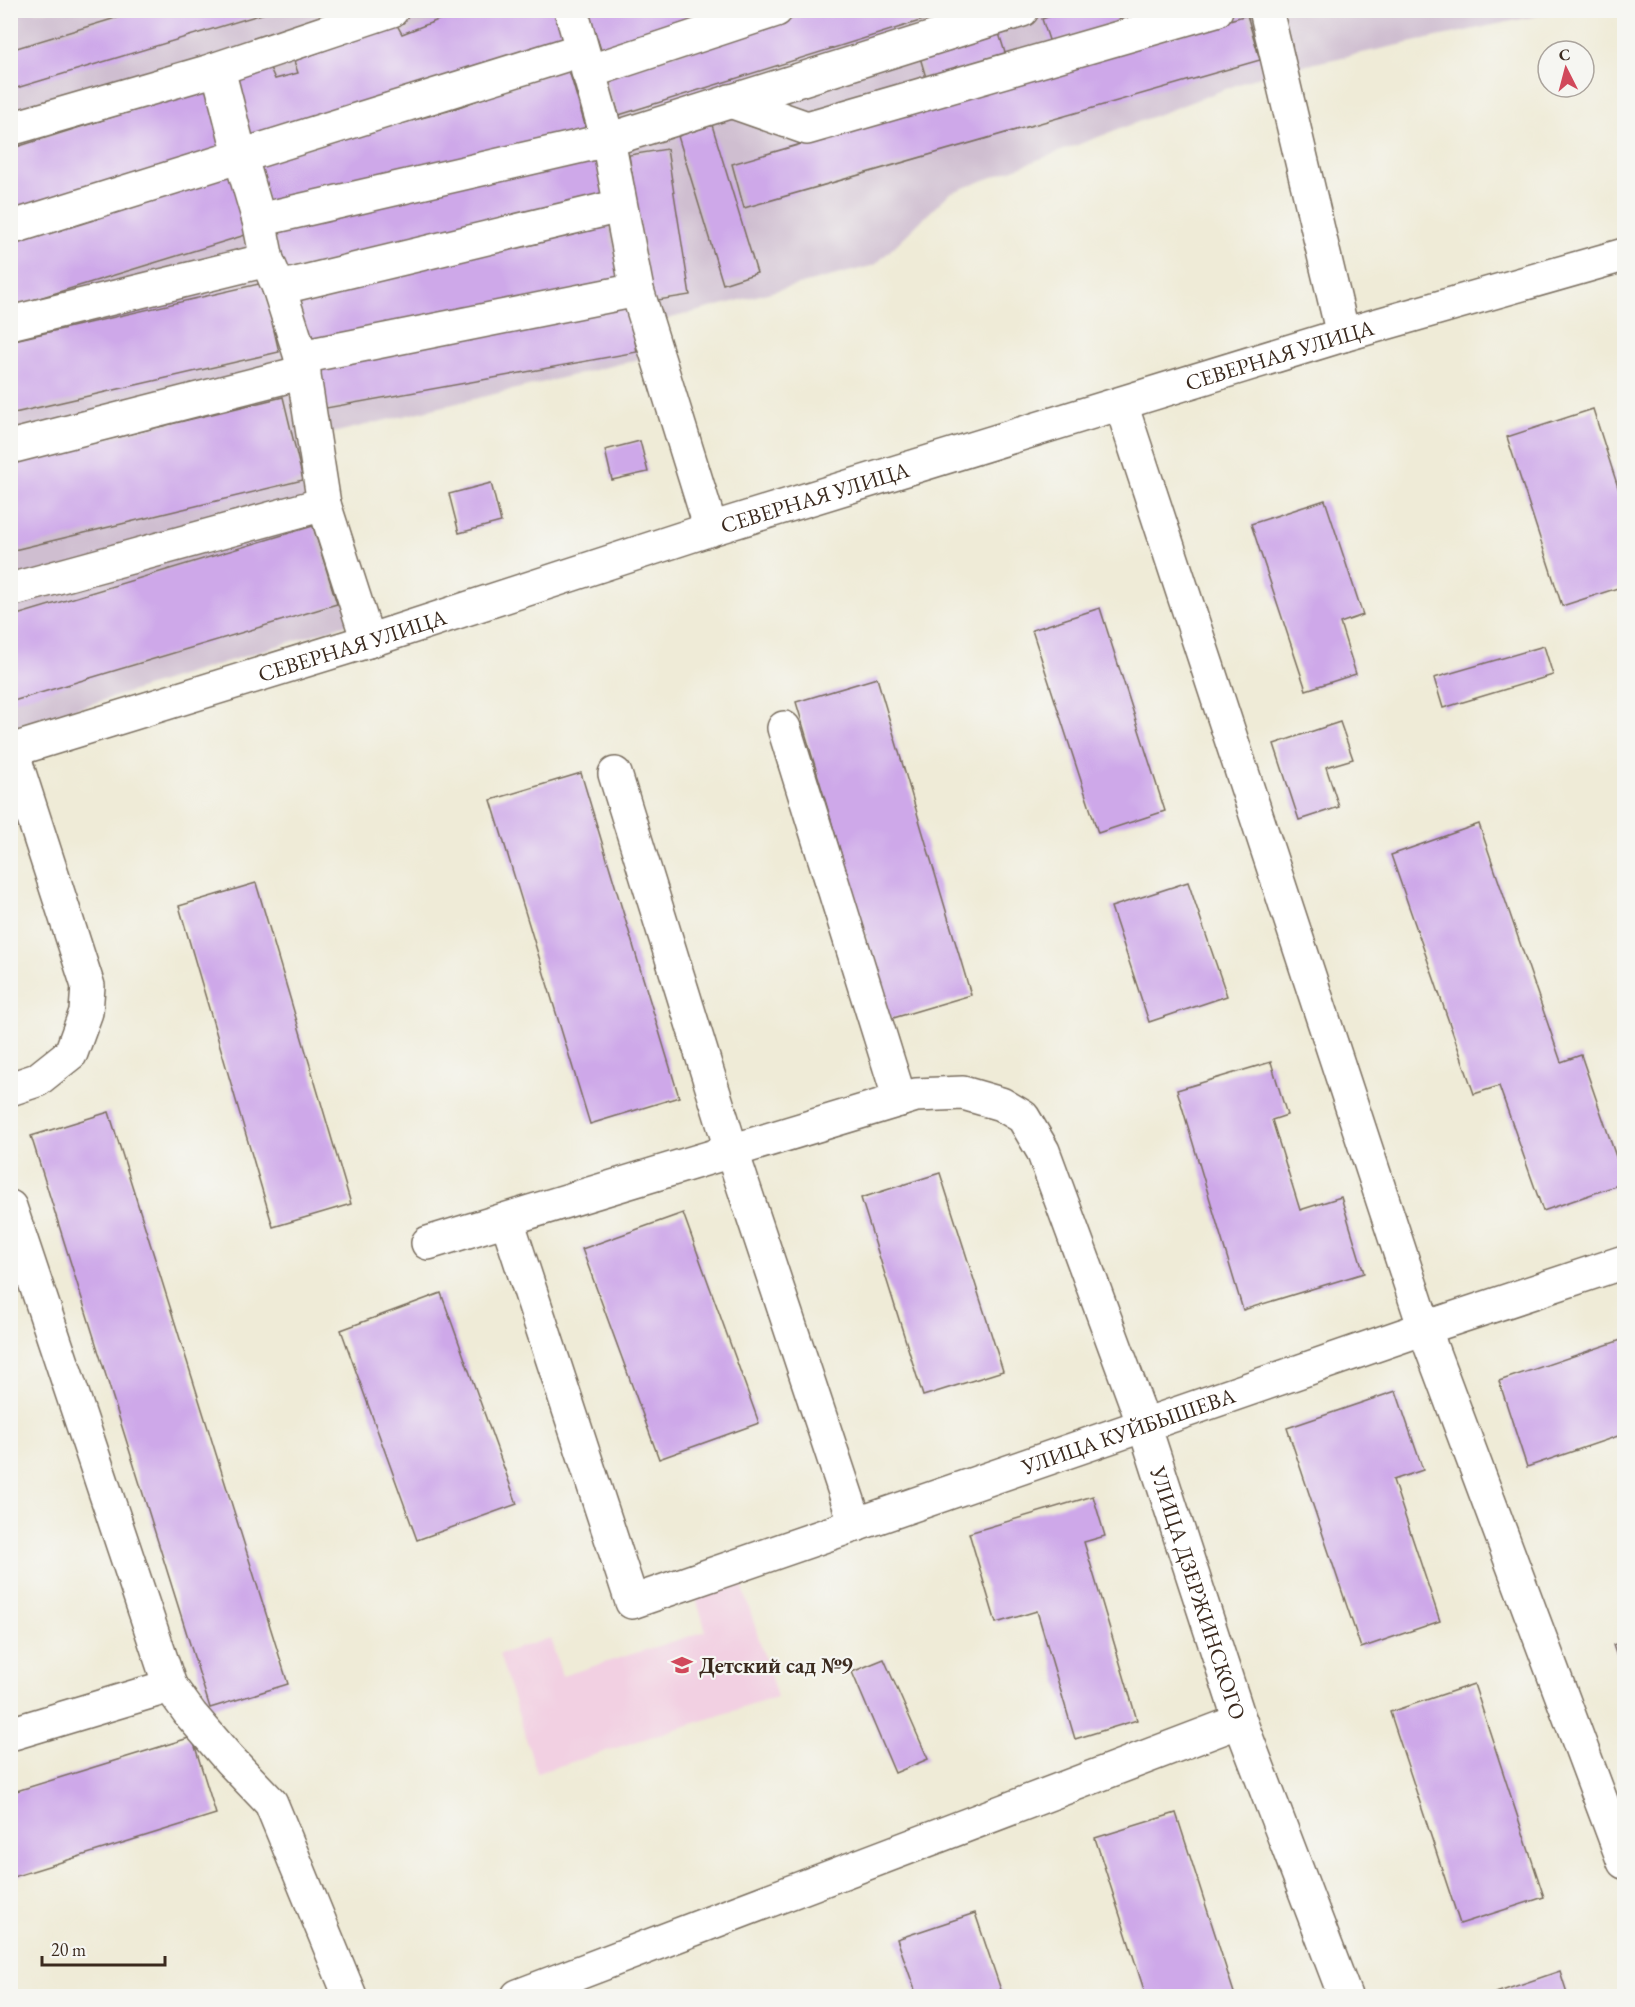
<svg xmlns="http://www.w3.org/2000/svg" width="1635" height="2007" viewBox="0 0 1635 2007" font-family="'EB Garamond',serif">
<style>
.built{fill:#f2d0e2}
.industrial{fill:#cfbed0}
.building{fill:#cea8e9}
.lines{fill:none;stroke-linecap:round;stroke-linejoin:round}
.minor-casing{stroke:#7a6e5f;stroke-width:36}
.minor{stroke:#fff;stroke-width:33}
.labels{text-anchor:middle;stroke-width:4.5;stroke-linejoin:round;paint-order:stroke}
.street-label{font-size:22px;fill:#3b2a1e;stroke:#f6f6f2}
.poi-label{font-size:22px;font-weight:bold;fill:#3b2a1e;stroke:#f6f6f2;text-anchor:start}
</style>
<rect width="100%" height="100%" fill="#f6f6f2"/>
<filter id="ink" filterUnits="userSpaceOnUse"><feTurbulence type="fractalNoise" baseFrequency=".0167" numOctaves="2"/><feDisplacementMap in="SourceGraphic" scale="12" xChannelSelector="R" yChannelSelector="G"/><feConvolveMatrix kernelMatrix="1 2 1 2 8 2 1 2 1" color-interpolation-filters="sRGB"/></filter>
<filter id="wash" filterUnits="userSpaceOnUse"><feTurbulence type="fractalNoise" baseFrequency=".008" numOctaves="4" result="noise"/><feDisplacementMap in="SourceGraphic" scale="24" xChannelSelector="R" yChannelSelector="G"/><feGaussianBlur stdDeviation="1.35" result="paint"/><feColorMatrix in="noise" values="0 0 0 0 0 0 0 0 0 0 0 0 0 0 0 0 0 1.4 0 .05"/><feComposite in="paint" operator="in"/></filter>
<g filter="url(#wash)">
<rect width="100%" height="100%" fill="#efebd7"/>
<!-- built -->
<polygon class="built" points="740,1578 777,1697 537,1773 499,1654 550,1638 562,1676 706,1631 694,1592"/>
<!-- industrial -->
<polygon class="industrial" points="11,11 1560,11 1268,73 950,193 875,265 652,323 640,359 312,438 351,623 11,729"/>
<g id="blocks">
<!-- building -->
<g class="building">
<polygon points="142,10 272,11 10,90 10,50"/>
<polygon points="464,10 560,10 570,42 252,142 235,79 270,68 275,79 298,73 294,61 397,25 402,34"/>
<polygon points="588,10 720,10 720,11 601,50"/>
<polygon points="819,10 952,11 619,115 607,77"/>
<polygon points="1068,10 1117,10 1120,20 1050,43 1042,19"/>
<polygon points="1247,15 1260,60 744,208 732,164"/>
<polygon points="998,30 1006,56 927,81 919,54"/>
<polygon points="568,67 587,132 270,208 256,162 448,111"/>
<polygon points="208,87 228,147 10,215 10,149"/>
<polygon points="712,125 757,273 723,284 678,136"/>
<polygon points="667,149 690,295 652,301 629,155"/>
<polygon points="596,152 606,199 283,272 272,224"/>
<polygon points="233,170 252,233 10,307 10,238"/>
<polygon points="607,223 620,280 307,350 294,293"/>
<polygon points="263,283 279,352 10,414 10,341"/>
<polygon points="628,303 637,352 321,409 312,360"/>
<polygon points="283,397 303,480 10,551 10,463"/>
<polygon points="1593,409 1624,506 1624,586 1562,606 1507,437"/>
<polygon points="640,441 648,472 612,480 605,450"/>
<polygon points="491,483 501,522 459,533 449,494"/>
<polygon points="1325,500 1363,615 1340,623 1356,674 1306,690 1251,524"/>
<polygon points="313,526 337,604 10,702 10,617"/>
<polygon points="1100,608 1165,811 1098,833 1032,630"/>
<polygon points="1544,646 1553,675 1443,708 1434,678"/>
<polygon points="877,678 971,995 890,1019 796,702"/>
<polygon points="1340,722 1353,759 1326,767 1339,807 1299,820 1274,744"/>
<polygon points="581,773 679,1097 590,1124 491,800"/>
<polygon points="1479,824 1561,1062 1581,1055 1624,1180 1624,1183 1543,1211 1499,1086 1474,1094 1391,855"/>
<polygon points="1188,882 1227,996 1149,1022 1111,907"/>
<polygon points="256,883 351,1204 273,1227 179,906"/>
<polygon points="1271,1062 1287,1115 1272,1120 1300,1210 1341,1197 1364,1273 1243,1310 1177,1090"/>
<polygon points="109,1112 288,1684 210,1708 31,1136"/>
<polygon points="940,1173 1003,1371 923,1396 861,1198"/>
<polygon points="683,1213 759,1423 659,1459 582,1249"/>
<polygon points="441,1293 517,1504 417,1540 341,1330"/>
<polygon points="1624,1339 1624,1434 1527,1467 1499,1381"/>
<polygon points="1396,1391 1423,1470 1393,1480 1440,1621 1361,1648 1287,1428"/>
<polygon points="1093,1496 1105,1536 1084,1542 1137,1720 1075,1739 1037,1611 996,1623 969,1533"/>
<polygon points="1624,1641 1624,1677 1613,1645"/>
<polygon points="884,1659 928,1759 895,1773 852,1672"/>
<polygon points="1474,1684 1544,1897 1460,1924 1390,1712"/>
<polygon points="192,1737 216,1814 10,1878 10,1793"/>
<polygon points="1176,1813 1235,1996 1146,1996 1095,1838"/>
<polygon points="975,1913 1003,1996 917,1996 897,1939"/>
<polygon points="1560,1971 1568,1996 1487,1996"/>
</g>
</g>
</g>
<g filter="url(#ink)">
<use href="#blocks" fill-opacity="0" stroke="#7a6e5f" stroke-width="1.5"/>
<g class="lines">
<defs>
<g id="minor">
<polyline points="571,10 608,140 637,290 711,529"/>
<polyline points="1266,10 1343,335"/>
<polyline points="218,69 240,155 259,220 267,260 279,288 301,357 324,504 368,641"/>
<polyline points="588,72 776,10"/>
<polyline points="730,101 807,128 1216,10"/>
<polyline points="10,129 207,72 392,10"/>
<polyline points="259,220 608,140 1022,10"/>
<polyline points="10,228 581,50"/>
<polyline points="279,288 620,206"/>
<polyline points="10,323 267,260"/>
<polyline points="301,357 637,290"/>
<polyline points="1121,404 1431,1347 1624,1862"/>
<polyline points="10,447 304,372"/>
<polyline points="10,590 324,504"/>
<polyline points="784,728 900,1100"/>
<path id="s1" d="M10,751L368,641L711,529L1343,335L1624,255"/>
<polyline points="615,774 732,1152 856,1525"/>
<polyline points="10,1089 37,1080 71,1053 86,1012 88,986 12,751"/>
<polyline points="10,1207 170,1686"/>
<path id="s2" d="M507,1220L632,1602L1425,1328L1624,1262"/>
<path id="s3" d="M428,1243L916,1095L963,1093L1001,1104L1023,1117L1043,1151L1144,1425L1240,1721L1345,1996"/>
<polyline points="10,1734 170,1686 191,1715 229,1759 271,1803 350,1996"/>
<polyline points="518,1996 1240,1721"/>
</g>
</defs>
<!-- minor casing -->
<use href="#minor" class="minor-casing"/>
<!-- minor -->
<use href="#minor" class="minor"/>
</g>
</g>
<!-- icons -->
<defs>
<symbol id="school-bare" viewBox="-9 -9 18 18"><path d="M0-5L7-2L0 1L-7-2ZM-4 1L0 2.5L4 1V4Q0 6-4 4Z" fill="#d1495b" stroke="#f6f6f2" stroke-width="2.5" paint-order="stroke"/></symbol>
</defs>
<g fill-rule="evenodd">
<use href="#school-bare" x="667" y="1650" width="30" height="30"/>
</g>
<g class="labels">
<!-- street labels -->
<g class="street-label">
<text dy="8" stroke="none"><textPath href="#s1" startOffset="1330">СЕВЕРНАЯ УЛИЦА</textPath></text>
<text dy="8" stroke="none"><textPath href="#s1" startOffset="844">СЕВЕРНАЯ УЛИЦА</textPath></text>
<text dy="8" stroke="none"><textPath href="#s1" startOffset="358">СЕВЕРНАЯ УЛИЦА</textPath></text>
<text dy="8" stroke="none"><textPath href="#s2" startOffset="927">УЛИЦА КУЙБЫШЕВА</textPath></text>
<text dy="8" stroke="none"><textPath href="#s3" startOffset="1130">УЛИЦА ДЗЕРЖИНСКОГО</textPath></text>
</g>
<!-- poi labels -->
<g class="poi-label">
<text x="699" y="1673">Детский сад №9</text>
</g>
</g>
<!-- margin -->
<rect width="1635" height="2007" fill="none" stroke="#f6f6f2" stroke-width="36"/>
<!-- north arrow -->
<g transform="translate(1566 69) rotate(354)"><circle r="28" fill="#f6f6f2" stroke="#aba49d" stroke-width="1.5"/>
<path d="M0-4.5L10 22L0 15L-10 22Z" fill="#d1495b"/>
<text y="-9" font-size="16" font-weight="bold" text-anchor="middle" fill="#3b2a1e">С</text>
</g>
<!-- scale -->
<path d="M42 1956v9h123v-9" fill="none" stroke="#3b2a1e" stroke-width="3"/>
<text x="51" y="1956" font-size="18" fill="#3b2a1e" stroke="#f6f6f2" stroke-width="4.5" paint-order="stroke">20 m</text>
</svg>
